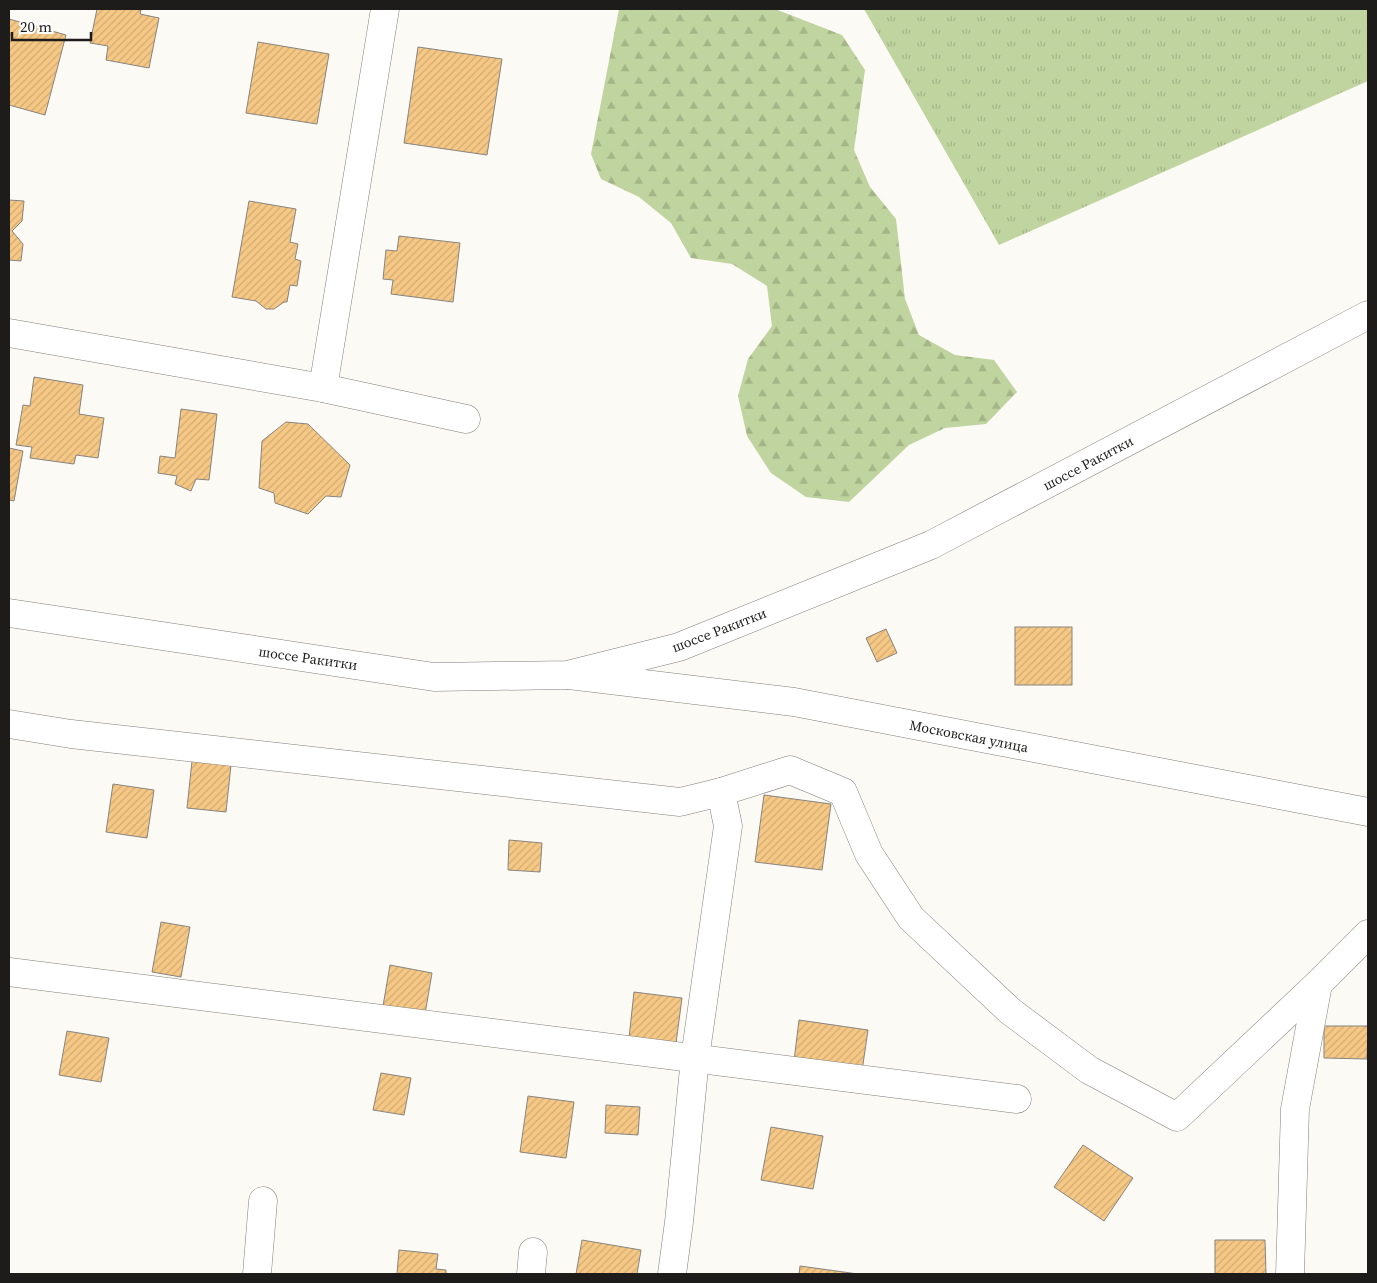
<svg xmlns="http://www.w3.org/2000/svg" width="1377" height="1283" viewBox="0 0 1377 1283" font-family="'Source Serif 4',serif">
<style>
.grass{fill:url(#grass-tufts)}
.forest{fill:url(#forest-firs)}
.building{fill:url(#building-hatch);stroke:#878480}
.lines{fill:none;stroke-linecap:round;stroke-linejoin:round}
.minor-casing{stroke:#817f7b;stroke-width:29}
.tertiary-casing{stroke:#817f7b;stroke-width:29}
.secondary-casing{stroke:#817f7b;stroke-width:29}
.minor{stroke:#fff;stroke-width:28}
.tertiary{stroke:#fff;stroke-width:28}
.secondary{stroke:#fff;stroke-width:28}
.labels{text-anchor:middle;stroke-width:4;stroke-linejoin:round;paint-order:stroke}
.street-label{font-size:14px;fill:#1d1c1a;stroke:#fff}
</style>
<defs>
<pattern id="grass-tufts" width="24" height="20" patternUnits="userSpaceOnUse" patternTransform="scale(1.25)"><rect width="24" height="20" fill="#bfd49e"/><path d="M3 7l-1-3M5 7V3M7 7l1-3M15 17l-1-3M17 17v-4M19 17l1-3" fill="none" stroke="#a4b588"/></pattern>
<pattern id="forest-firs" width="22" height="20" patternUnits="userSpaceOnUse" patternTransform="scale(1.25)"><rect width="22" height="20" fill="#bfd49e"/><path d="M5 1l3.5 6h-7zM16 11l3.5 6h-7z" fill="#a4b588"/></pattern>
<pattern id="building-hatch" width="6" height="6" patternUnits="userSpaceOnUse" patternTransform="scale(1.25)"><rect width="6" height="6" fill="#f6c885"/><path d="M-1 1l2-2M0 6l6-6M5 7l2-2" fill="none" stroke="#d2ab72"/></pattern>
</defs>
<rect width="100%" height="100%" fill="#fcfaf5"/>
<!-- grass -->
<polygon class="grass" points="864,9 1368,9 1368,81 999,245"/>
<!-- forest -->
<polygon class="forest" points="619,9 775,9 842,35 865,70 854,150 870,187 896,219 905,299 919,335 955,355 994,360 1017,392 986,424 945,428 909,445 849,502 806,497 771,473 747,436 738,396 748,359 772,326 767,286 732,264 691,258 671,223 639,197 601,179 591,154"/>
<!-- building -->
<g class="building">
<polygon points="97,9 132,9 141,10 140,14 159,18 149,68 106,60 108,46 90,43"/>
<polygon points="9,19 66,35 45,115 9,105"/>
<polygon points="258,42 329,54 317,124 246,113"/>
<polygon points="418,47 502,59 487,155 404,143"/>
<polygon points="9,200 24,201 22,221 12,231 23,244 21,261 9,260"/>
<polygon points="249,201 296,209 290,242 298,244 295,259 301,261 297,286 290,285 287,302 284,302 274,309 266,309 256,301 232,297"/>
<polygon points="399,236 460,243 453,302 391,294 393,280 383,279 386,250 397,251"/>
<polygon points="34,377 83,385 79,414 104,418 98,458 76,455 74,464 30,458 32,447 16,445 23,405 30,406"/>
<polygon points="181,409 217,414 209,480 196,479 191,491 175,484 177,476 158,473 160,456 175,458"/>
<polygon points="286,422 308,424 350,465 341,497 326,496 308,514 275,503 274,493 259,488 262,441"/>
<polygon points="9,448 23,451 14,501 9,500"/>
<rect x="1015" y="627" width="57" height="58"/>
<polygon points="886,629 897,653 877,662 866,638"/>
<polygon points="192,761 231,765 226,812 187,808"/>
<polygon points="113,784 154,790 147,838 106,832"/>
<polygon points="764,795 831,804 822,870 755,862"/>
<polygon points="509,840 542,843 540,872 508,870"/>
<polygon points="161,922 190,927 181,977 152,972"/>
<polygon points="390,965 432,973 424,1020 382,1012"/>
<polygon points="634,992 682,998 676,1043 629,1038"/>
<polygon points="799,1020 868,1030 862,1071 794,1061"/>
<polygon points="1324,1026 1368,1026 1367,1059 1324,1058"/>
<polygon points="67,1031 109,1038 101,1082 59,1075"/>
<polygon points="381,1073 411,1078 404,1115 373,1110"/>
<polygon points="528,1096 574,1102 566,1158 520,1152"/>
<polygon points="606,1105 640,1107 638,1135 605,1133"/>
<polygon points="771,1127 823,1136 813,1189 761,1180"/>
<polygon points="1083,1145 1133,1178 1104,1221 1054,1187"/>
<polygon points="582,1240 641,1250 637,1274 576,1274"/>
<polygon points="1215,1240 1265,1240 1266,1274 1215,1274"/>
<polygon points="399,1250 438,1254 436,1269 446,1270 446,1274 397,1274"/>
<polygon points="800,1266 858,1274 799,1274"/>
</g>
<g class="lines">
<defs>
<g id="minor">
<polyline points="9,333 323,388 466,419"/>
<polyline points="323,388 385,9"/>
<polyline points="9,724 71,734 680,802 721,792 790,770 843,792 869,854 911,918 1010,1011 1089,1070 1177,1117 1318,984 1368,934"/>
<polyline points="9,972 1017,1099"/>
<polyline points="257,1274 263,1201"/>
<polyline points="531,1274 533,1252"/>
<polyline points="672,1274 679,1222 695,1058 728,826 721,792"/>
<polyline points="1290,1274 1295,1109 1318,984"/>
</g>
<polyline id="tertiary" points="569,675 794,702 1368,812"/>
<polyline id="secondary" points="9,613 434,677 567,675 679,647 931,545 1368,315"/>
</defs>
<!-- minor casing -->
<use href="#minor" class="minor-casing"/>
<!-- tertiary casing -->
<use href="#tertiary" class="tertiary-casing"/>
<!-- secondary casing -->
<use href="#secondary" class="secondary-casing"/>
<!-- minor -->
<use href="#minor" class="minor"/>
<!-- tertiary -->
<use href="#tertiary" class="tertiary"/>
<!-- secondary -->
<use href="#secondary" class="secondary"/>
</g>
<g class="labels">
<!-- street labels -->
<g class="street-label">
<text transform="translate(1088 463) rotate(-28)" y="5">шоссе Ракитки</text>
<text transform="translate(719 630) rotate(-21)" y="5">шоссе Ракитки</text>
<text transform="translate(308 658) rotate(8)" y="5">шоссе Ракитки</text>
<text transform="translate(969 736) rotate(11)" y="5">Московская улица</text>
</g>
</g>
<!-- border -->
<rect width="1377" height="1283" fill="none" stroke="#1d1c1a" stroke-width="20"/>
<!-- scale -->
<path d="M12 32v8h79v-8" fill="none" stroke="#1d1c1a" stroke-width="2.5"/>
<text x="20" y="32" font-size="15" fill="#1d1c1a" stroke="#ffffff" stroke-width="4" paint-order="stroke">20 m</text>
</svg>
